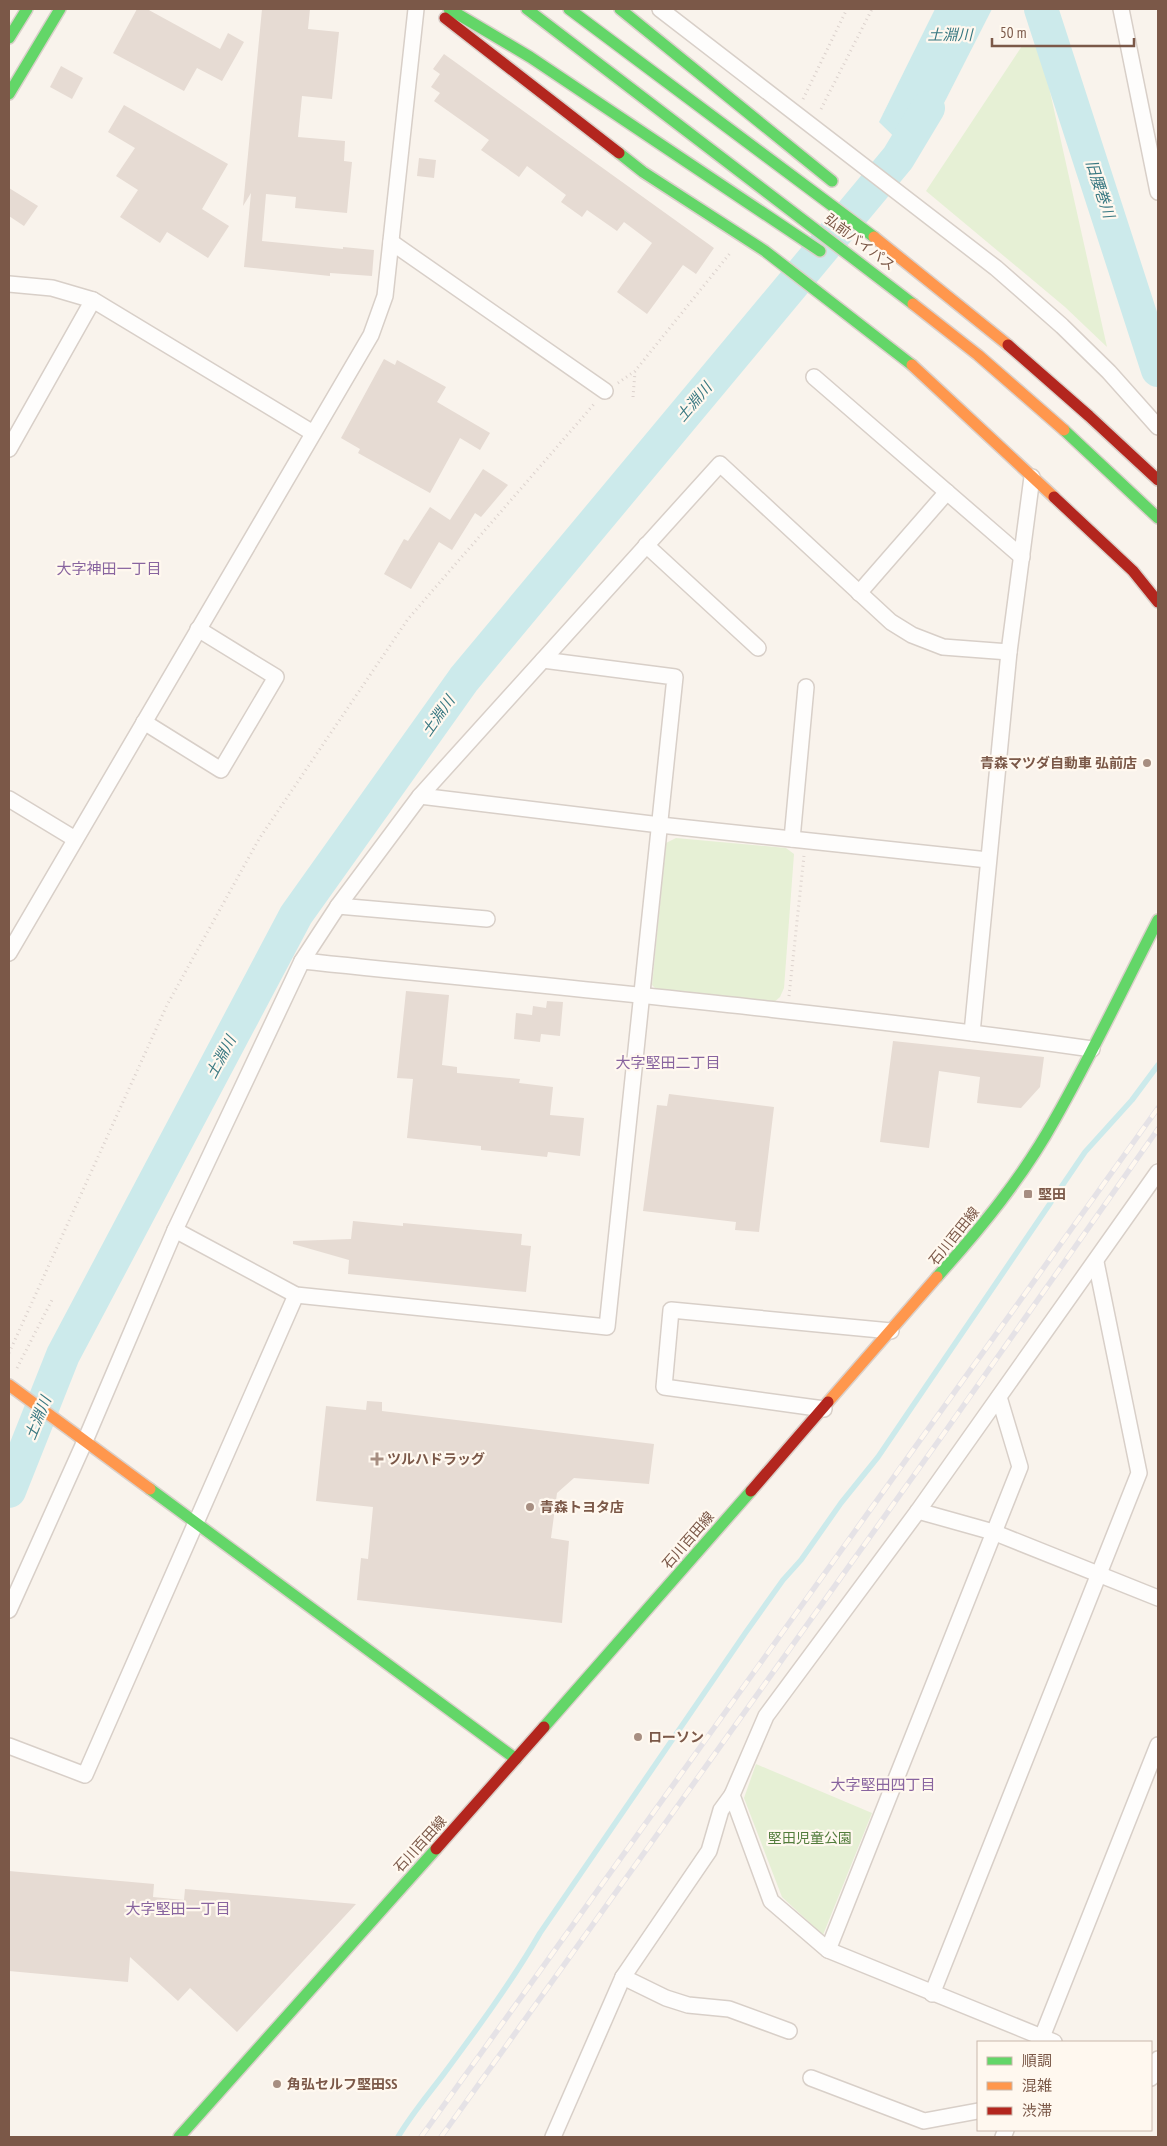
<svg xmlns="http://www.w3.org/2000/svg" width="1167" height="2146" viewBox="0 0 1167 2146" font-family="'PT Sans Narrow','Noto Sans JP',sans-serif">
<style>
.green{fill:#e6f0d5}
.water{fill:#cceaeb}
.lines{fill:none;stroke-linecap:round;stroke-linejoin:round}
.stream{stroke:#cceaeb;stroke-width:5.5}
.river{stroke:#cceaeb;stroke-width:34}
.building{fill:#e6dbd3}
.street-casing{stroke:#d8cfc8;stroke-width:18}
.fast-casing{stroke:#dad0ca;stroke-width:14}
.slow-casing{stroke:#dad0ca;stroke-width:14}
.jam-casing{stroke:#dad0ca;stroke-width:14}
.path{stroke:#dcd2cd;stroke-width:3;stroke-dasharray:1 4;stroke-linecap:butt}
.street{stroke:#fefdfc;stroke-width:15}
.fast{stroke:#63d668;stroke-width:11}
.slow{stroke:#ff974d;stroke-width:11}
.jam{stroke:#b3261e;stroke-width:11}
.rail-casing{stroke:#e5e2e6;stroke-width:5.5}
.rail{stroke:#fff8ef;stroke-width:4;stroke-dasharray:11;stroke-linecap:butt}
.poi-dot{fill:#a78e81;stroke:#fff8ef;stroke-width:2}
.labels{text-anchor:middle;stroke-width:4.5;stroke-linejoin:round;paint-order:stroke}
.street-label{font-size:14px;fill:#7b5848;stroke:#fff8ef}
.poi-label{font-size:14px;font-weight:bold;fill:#7b5848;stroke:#fff8ef;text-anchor:start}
.park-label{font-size:14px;fill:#527c3c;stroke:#fff8ef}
.water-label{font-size:15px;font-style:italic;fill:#3a7982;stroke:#fff8ef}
.neighbourhood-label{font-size:15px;fill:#88649f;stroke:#fff8ef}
</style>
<rect width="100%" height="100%" fill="#f9f3ec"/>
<!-- green -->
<g class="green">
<polygon points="1022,46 1040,47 1107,347 1065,307 926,191"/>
<polygon points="676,838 786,848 794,854 784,988 780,997 773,1003 660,993 652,985 666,843"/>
<polygon points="756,1764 872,1813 823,1935 782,1897 744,1798"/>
</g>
<!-- water -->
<polygon class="water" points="935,9 992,9 916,158 879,122"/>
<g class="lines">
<!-- stream -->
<path class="stream" d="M398,2137C411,2115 427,2096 443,2075C477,2029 511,1983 540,1933L746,1632L783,1580L801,1560L841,1503L878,1457L1085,1152L1132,1100L1158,1065"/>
<!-- river -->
<g class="river">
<polyline points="1041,9 1158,370"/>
<polyline points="9,1491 63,1355 296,915 464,679 898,158 928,108"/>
</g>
</g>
<!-- building -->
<g class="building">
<polygon points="137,9 147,9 220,49 228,33 244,42 222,81 197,68 184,91 113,53"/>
<polygon points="262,9 310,9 308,29 339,32 332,99 302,96 298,137 345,141 344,161 352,162 347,213 295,208 296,197 266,194 262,241 343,249 343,247 374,250 372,276 330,273 330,276 244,267 251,193 243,206"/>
<polygon points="444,54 714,248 696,274 683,265 647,314 617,292 652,243 624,222 617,231 587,210 582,217 561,202 566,195 527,166 519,177 481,150 489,140 434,101 440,93 431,87 440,74 433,69"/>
<polygon points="61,66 83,78 72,99 50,87"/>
<polygon points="124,105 228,164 202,209 229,226 208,258 167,232 160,243 120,217 138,190 116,176 135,148 108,132"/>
<polygon points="419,158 436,160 434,178 417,176"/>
<polygon points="9,188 38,206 24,226 9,216"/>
<polygon points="384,359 395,365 397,360 446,387 437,402 490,433 480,450 460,438 430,493 358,453 360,449 341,438"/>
<polygon points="483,469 508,485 481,517 475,513 452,550 439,542 411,589 384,574 404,539 408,541 430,507 450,520"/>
<polygon points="406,991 449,995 442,1065 457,1067 457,1073 520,1079 519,1083 553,1087 550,1115 584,1118 580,1156 548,1152 547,1157 481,1150 481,1146 407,1138 413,1079 397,1078"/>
<polygon points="547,1001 563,1002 560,1036 541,1034 540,1042 514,1039 516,1013 532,1015 533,1006 546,1008"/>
<polygon points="893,1041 1044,1057 1040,1087 1021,1108 977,1103 980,1077 939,1071 929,1148 880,1142"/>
<polygon points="669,1094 774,1107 759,1232 735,1230 736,1222 643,1211 657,1105 667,1106"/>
<polygon points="353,1221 403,1226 403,1223 522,1234 521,1245 531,1246 526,1292 348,1274 349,1260 293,1244 293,1241 351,1239"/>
<polygon points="367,1401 382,1402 382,1411 654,1444 649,1484 574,1478 557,1493 551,1538 569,1541 562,1623 357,1600 361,1558 368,1559 373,1507 316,1501 326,1406 366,1410"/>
<polygon points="9,1871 154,1884 153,1897 184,1900 185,1889 356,1904 237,2032 190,1988 178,2001 130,1957 128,1982 9,1971"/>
</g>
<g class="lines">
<defs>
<g id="street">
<polyline points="660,9 996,268 1062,326 1109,372 1158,427"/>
<polyline points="1121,9 1158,192"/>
<polyline points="391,242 605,391"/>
<polyline points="9,284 52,288 93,300 313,433"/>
<polyline points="814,377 1022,557"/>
<polyline points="9,449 93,300"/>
<polyline points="646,545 758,648"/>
<polyline points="859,593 947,492"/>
<polyline points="144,722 221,770 276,677 198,629"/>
<polyline points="420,796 660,825 988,860"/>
<polyline points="9,799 75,839"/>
<polyline points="792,839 806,687"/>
<polyline points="338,906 487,919"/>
<polyline points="9,953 371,335 385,296 416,9"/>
<path d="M302,961C565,988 829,1012 1092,1049"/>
<polyline points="972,1033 1009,652 1032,477"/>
<polyline points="175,1230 296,1295 607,1327 675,677 543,660"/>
<polyline points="824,1409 664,1387 671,1310 891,1331"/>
<polyline points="918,1511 993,1532 1158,1598"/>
<polyline points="9,1610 85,1441 175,1230 302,961 338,906 420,796 720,464 891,622 912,635 943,647 1009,652"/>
<polyline points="9,1746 85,1775 296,1295"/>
<polyline points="828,1950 1020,1467 999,1397"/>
<polyline points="623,1977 666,1998 688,2005 729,2009 789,2031"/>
<polyline points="932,1994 1139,1473 1096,1262"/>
<polyline points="1040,2042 1158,1745"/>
<polyline points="1054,2042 828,1950 771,1901 732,1795 766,1716 918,1511 1158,1172"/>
<polyline points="811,2078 924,2121 978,2111"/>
<polyline points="1151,2078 1158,2059"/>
<polyline points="553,2137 623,1977 709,1851 721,1810 732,1795"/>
<polyline points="1003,2137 1006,2130"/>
</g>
<g id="fast">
<polyline points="449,9 530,57 820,251"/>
<polyline points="527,9 913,304"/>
<polyline points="569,9 874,237"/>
<polyline points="620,9 832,181"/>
<polyline points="9,38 27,9"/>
<polyline points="9,94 60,9"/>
<polyline points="619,153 643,172 765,251 912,365"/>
<polyline points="1064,430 1158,518"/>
<path d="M937,1277C981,1228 1023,1177 1055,1119C1092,1054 1124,986 1158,920"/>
<polyline points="150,1489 516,1759"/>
<polyline points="544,1727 751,1491"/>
<polyline points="179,2137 436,1849"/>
</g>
<g id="slow">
<polyline points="874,237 1008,345"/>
<polyline points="913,304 978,355 1064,430"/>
<polyline points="912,365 1054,497"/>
<polyline points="9,1385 150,1489"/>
<polyline points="828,1402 937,1277"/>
</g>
<g id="jam">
<polyline points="445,18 619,153"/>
<polyline points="1008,345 1089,416 1158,480"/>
<polyline points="1054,497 1133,571 1158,602"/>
<polyline points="751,1491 828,1402"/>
<polyline points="436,1849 544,1727"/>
</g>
</defs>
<!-- street casing -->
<use href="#street" class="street-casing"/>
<!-- fast casing -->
<use href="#fast" class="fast-casing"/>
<!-- slow casing -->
<use href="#slow" class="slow-casing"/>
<!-- jam casing -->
<use href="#jam" class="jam-casing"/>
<!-- path -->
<g class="path">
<polyline points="803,99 847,9"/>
<polyline points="821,109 872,9"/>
<polyline points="618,383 635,371 731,252"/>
<polyline points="633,397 635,372"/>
<polyline points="789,996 804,856"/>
<polyline points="9,1353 167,1005 259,839 408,619 595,403"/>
<polyline points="17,1368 53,1298"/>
</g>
<!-- street -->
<use href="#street" class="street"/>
<!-- fast -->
<use href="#fast" class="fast"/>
<!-- slow -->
<use href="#slow" class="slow"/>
<!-- jam -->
<use href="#jam" class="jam"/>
<defs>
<g id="rail">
<polyline points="421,2137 1158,1108"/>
<polyline points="441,2137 947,1429 1158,1129"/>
</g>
</defs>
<!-- rail casing -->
<use href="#rail" class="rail-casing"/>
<!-- rail -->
<use href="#rail" class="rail"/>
</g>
<!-- markers -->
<g class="poi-dot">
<circle cx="1147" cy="763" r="5"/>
<rect x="1023" y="1189" width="10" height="10" rx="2.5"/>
<path d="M374.5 1451.5h5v5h5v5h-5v5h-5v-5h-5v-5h5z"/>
<circle cx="530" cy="1507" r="5"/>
<circle cx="638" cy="1737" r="5"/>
<circle cx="277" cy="2084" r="5"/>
</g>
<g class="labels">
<!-- street labels -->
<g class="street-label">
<text transform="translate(860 242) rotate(37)" y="5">弘前バイパス</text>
<text transform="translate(954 1236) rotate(-51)" y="5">石川百田線</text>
<text transform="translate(688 1540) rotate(-49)" y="5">石川百田線</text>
<text transform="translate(420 1844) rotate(-48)" y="5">石川百田線</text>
</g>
<!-- poi labels -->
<g class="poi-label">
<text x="1137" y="768" text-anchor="end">青森マツダ自動車 弘前店</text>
<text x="1038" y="1199">堅田</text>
<text x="387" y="1464">ツルハドラッグ</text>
<text x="540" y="1512">青森トヨタ店</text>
<text x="648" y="1742">ローソン</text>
<text x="287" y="2089">角弘セルフ堅田SS</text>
</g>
<!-- park labels -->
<g class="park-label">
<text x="810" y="1843">堅田児童公園</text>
</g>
<!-- water labels -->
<g class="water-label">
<text x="950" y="40">土淵川</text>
<text transform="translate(1100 189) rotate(72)" y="5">旧腰巻川</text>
<text transform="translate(694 402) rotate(-50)" y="5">土淵川</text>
<text transform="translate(438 716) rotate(-55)" y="5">土淵川</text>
<text transform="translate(221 1057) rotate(-62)" y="5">土淵川</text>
<text transform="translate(38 1418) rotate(-68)" y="5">土淵川</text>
</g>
<!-- neighbourhood labels -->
<g class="neighbourhood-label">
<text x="109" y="574">大字神田一丁目</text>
<text x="668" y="1068">大字堅田二丁目</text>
<text x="883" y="1790">大字堅田四丁目</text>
<text x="178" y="1914">大字堅田一丁目</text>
</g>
</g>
<!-- border -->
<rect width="1167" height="2146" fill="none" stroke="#7b5848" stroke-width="20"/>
<!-- legend -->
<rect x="977" y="2041" width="175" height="90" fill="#fff8ef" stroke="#cab8ac"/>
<rect x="987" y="2057" width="25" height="8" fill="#63d668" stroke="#cab8ac"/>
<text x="1022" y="2066" font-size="15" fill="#7b5848">順調</text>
<rect x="987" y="2082" width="25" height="8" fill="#ff974d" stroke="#cab8ac"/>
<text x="1022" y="2091" font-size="15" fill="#7b5848">混雑</text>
<rect x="987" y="2107" width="25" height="8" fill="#b3261e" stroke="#cab8ac"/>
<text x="1022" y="2116" font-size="15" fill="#7b5848">渋滞</text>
<!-- scale -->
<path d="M992 38v8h142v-8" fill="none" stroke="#7b5848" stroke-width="2.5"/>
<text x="1000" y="38" font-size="15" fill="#7b5848" stroke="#fff8ef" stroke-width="4" paint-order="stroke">50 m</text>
</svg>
